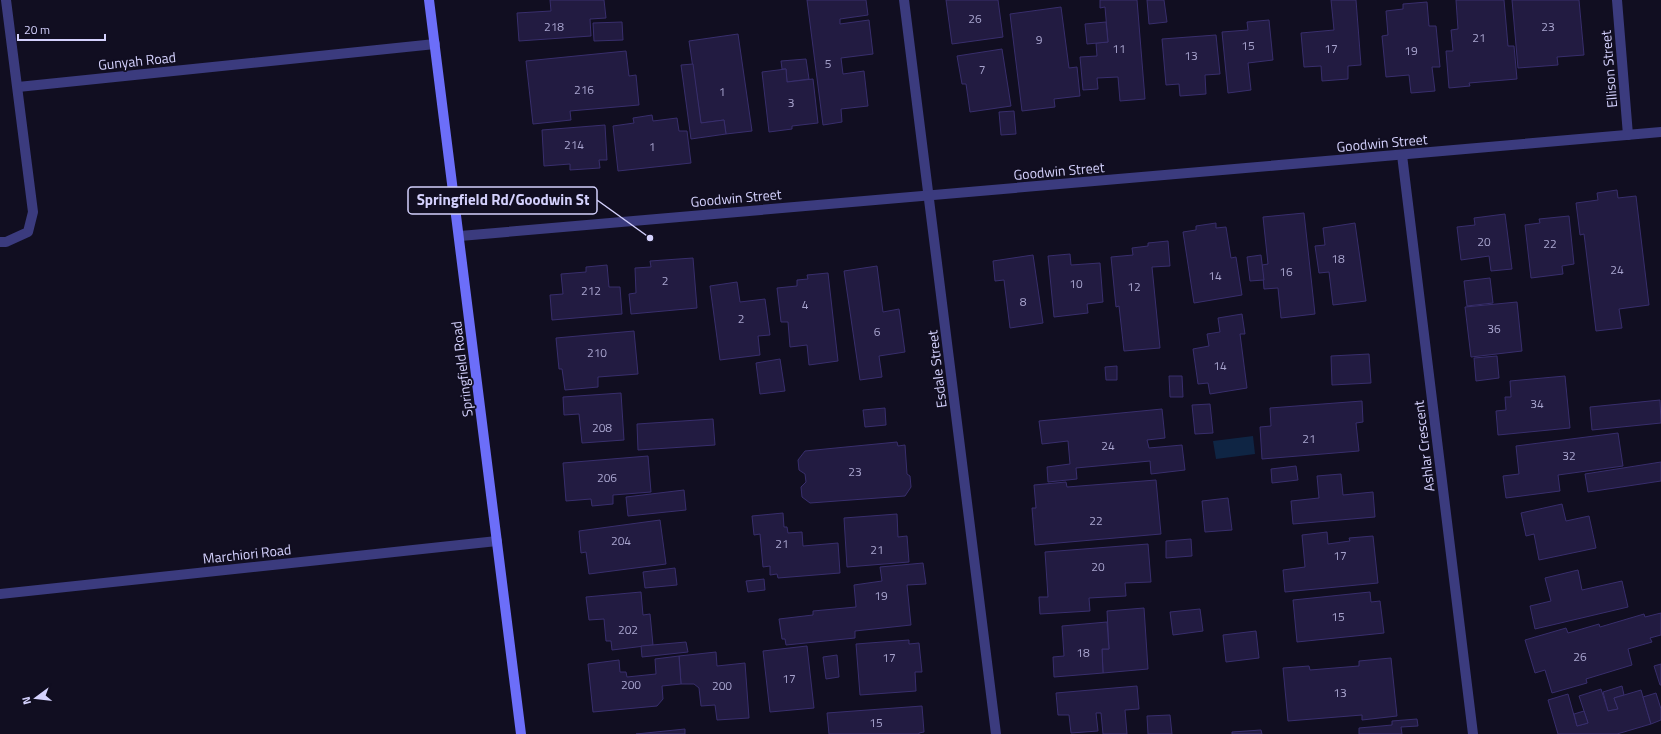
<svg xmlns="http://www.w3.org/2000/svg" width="1661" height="734" viewBox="0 0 1661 734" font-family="'Titillium Web',sans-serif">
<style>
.water{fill:#0f2544}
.building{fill:#221b41;stroke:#382e6c}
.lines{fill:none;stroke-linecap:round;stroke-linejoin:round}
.street{stroke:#3b3b7e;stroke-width:10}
.secondary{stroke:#6c6ef9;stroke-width:10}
.labels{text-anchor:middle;stroke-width:3.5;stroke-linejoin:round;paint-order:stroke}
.number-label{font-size:12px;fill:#a8a4ce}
.street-label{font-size:14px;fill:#d4d1fd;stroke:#110e21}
.leader{fill:none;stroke:#d4d1fd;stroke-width:1.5}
.callout-dot{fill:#d4d1fd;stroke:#110e21;stroke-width:1.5}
.callout{fill:#110e21;stroke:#d4d1fd;stroke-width:1.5}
.callout-label{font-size:15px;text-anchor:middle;font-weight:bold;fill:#d4d1fd}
</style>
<rect width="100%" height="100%" fill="#110e21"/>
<!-- water -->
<polygon class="water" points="1253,436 1255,454 1216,459 1213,441"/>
<!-- building -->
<g class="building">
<polygon points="550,0 604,0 606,18 590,19 591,36 519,41 517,13 551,11"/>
<polygon points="807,0 866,0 868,15 840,19 840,24 869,20 873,54 841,58 843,74 864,71 868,106 841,109 842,122 823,125"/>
<polygon points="946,0 998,0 1003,37 952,44"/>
<polygon points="1100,0 1137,0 1145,99 1120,101 1118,77 1097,78 1098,89 1083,90 1080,57 1097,56 1096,43 1108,42 1105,7 1100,8"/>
<polygon points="1147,0 1164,0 1167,22 1149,24"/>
<polygon points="1331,0 1356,0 1361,65 1348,66 1348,79 1322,81 1321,66 1304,67 1301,33 1334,30"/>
<polygon points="1456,0 1504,0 1508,46 1514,46 1517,79 1469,83 1470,86 1449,88 1446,51 1453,51 1451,30 1458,29"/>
<polygon points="1512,0 1579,0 1584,55 1557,57 1558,65 1518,68"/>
<polygon points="1427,2 1429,26 1436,26 1440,67 1432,67 1435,91 1411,93 1409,75 1386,77 1382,36 1388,35 1386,11 1403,9 1403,4"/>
<polygon points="1061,7 1069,68 1077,67 1080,96 1054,99 1055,107 1022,111 1010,14"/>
<polygon points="1269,20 1273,60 1248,63 1251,90 1228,93 1222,32 1248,30 1247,22"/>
<polygon points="622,22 623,40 594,41 593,23"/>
<polygon points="1106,22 1108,42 1087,44 1085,24"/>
<polygon points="738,34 752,131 726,134 724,120 701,123 689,41"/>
<polygon points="1216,35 1220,74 1205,75 1206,94 1180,96 1179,84 1166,85 1162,39"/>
<polygon points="1002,49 1011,106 970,112 966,84 962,84 957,56"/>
<polygon points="626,51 629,76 636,75 639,105 570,111 571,120 533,124 526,61"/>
<polygon points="806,59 809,79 787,82 786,69 782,69 781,61"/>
<polygon points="693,64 701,123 724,120 726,134 691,139 681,65"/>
<polygon points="786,69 787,82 813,79 818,123 792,126 792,129 769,132 762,72"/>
<polygon points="1014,111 1016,134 1001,135 999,112"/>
<polygon points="652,115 653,121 677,118 679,131 687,131 691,163 618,171 613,126 634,123 633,118"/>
<polygon points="605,125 607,160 599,160 600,168 570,170 570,164 544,166 542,130"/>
<polygon points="1617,190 1618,198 1636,196 1649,305 1619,309 1622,328 1596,331 1584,234 1580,235 1576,203 1598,200 1597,193"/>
<polygon points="1304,213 1315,314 1281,318 1278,288 1264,289 1262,265 1268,264 1263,217"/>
<polygon points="1505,214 1512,269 1491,271 1489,256 1461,260 1457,227 1475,225 1474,218"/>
<polygon points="1569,216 1574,264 1562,266 1563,274 1531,278 1525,225 1540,223 1539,219"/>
<polygon points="1216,223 1216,228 1226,227 1231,258 1236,257 1242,295 1194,303 1183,232 1196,230 1196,226"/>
<polygon points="1355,223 1366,301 1333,305 1329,272 1319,273 1315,246 1325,245 1323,228"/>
<polygon points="1168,241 1170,266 1152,267 1160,348 1124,351 1119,306 1116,307 1111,257 1133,255 1132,248 1148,246 1148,243"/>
<polygon points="1070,254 1071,265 1100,263 1103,302 1087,304 1088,313 1054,317 1048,256"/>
<polygon points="1033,255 1043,323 1010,328 1004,280 995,281 993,261"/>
<polygon points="1261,255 1264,280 1250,281 1247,257"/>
<polygon points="693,258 697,308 631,314 629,294 636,293 635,268 651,267 650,261"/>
<polygon points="607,265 609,287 620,287 622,314 552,320 550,295 563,294 561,274 586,272 586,267"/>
<polygon points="877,266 883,312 899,309 905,352 879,356 882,377 860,380 844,271"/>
<polygon points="828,273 838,361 809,365 807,345 790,347 788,322 781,322 777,288 797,286 797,280 808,279 807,275"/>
<polygon points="1490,278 1493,303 1467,306 1464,281"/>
<polygon points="737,282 740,302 765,299 770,335 758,336 760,355 720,360 710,286"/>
<polygon points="1517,302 1522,351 1471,357 1465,307"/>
<polygon points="1242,314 1245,334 1240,334 1247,388 1210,394 1208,383 1198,384 1193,349 1209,346 1207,334 1220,332 1218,318"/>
<polygon points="634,331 638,374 598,377 598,387 565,390 562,369 559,369 556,338"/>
<polygon points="1369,354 1371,383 1332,385 1331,356"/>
<polygon points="1497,356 1499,378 1476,381 1474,358"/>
<polygon points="780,359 785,391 760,394 756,363"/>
<polygon points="1117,366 1117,380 1106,380 1105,367"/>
<polygon points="1169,376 1182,376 1183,397 1170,397"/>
<polygon points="1565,376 1570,428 1498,435 1496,411 1506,410 1505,397 1511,397 1510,381"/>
<polygon points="621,393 624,440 582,443 579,414 564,415 563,397"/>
<polygon points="1660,400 1661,423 1592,430 1590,407"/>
<polygon points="1362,401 1363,422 1356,423 1359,451 1262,459 1260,427 1271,426 1270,408"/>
<polygon points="1210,404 1213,433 1195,434 1192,405"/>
<polygon points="885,408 886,425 865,427 863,410"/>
<polygon points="1162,409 1165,438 1147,440 1149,448 1182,445 1185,470 1151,474 1150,461 1076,468 1077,479 1048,482 1047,467 1070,464 1068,441 1042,444 1039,421"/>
<polygon points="713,419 715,445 638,450 637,424"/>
<polygon points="1618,433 1623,466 1558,475 1560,491 1506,498 1503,476 1519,474 1516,446"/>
<polygon points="897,442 898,446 905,445 907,474 910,476 911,487 905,496 810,503 802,497 801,487 806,482 805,474 799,470 798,460 805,451"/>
<polygon points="648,456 651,492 613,495 613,504 592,506 591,499 566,501 563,463"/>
<polygon points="1661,462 1661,481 1588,492 1585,474"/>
<polygon points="1296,466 1298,480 1272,483 1271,469"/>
<polygon points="1341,474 1343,495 1373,492 1375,517 1293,524 1291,501 1319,498 1317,476"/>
<polygon points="1156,480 1161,534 1035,545 1032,508 1036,508 1034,485 1066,482 1067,487"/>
<polygon points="684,490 686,510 628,516 626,497"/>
<polygon points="1228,498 1232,530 1205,532 1202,501"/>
<polygon points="1562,504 1566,521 1589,516 1596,548 1539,560 1534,534 1526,536 1521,513"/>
<polygon points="783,513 784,527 787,527 788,533 802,532 803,546 838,543 840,573 778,578 777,574 770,575 770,566 763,567 760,534 754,535 752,516"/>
<polygon points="897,514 898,537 907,536 909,562 847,567 844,518"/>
<polygon points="660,520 666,564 589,574 586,552 581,553 579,531"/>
<polygon points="1327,532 1328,544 1350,541 1349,538 1373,536 1378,583 1285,592 1283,570 1305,567 1302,535"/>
<polygon points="1191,539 1192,556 1166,558 1166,541"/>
<polygon points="1148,544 1151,582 1125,583 1126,596 1089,598 1090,611 1040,614 1039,597 1048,597 1045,552"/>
<polygon points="923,563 926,584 907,585 911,625 855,631 855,638 786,645 785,639 782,639 779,619 813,615 813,611 856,607 854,585 882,581 880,567"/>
<polygon points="675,568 677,585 645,588 643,572"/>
<polygon points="1578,570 1582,590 1622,581 1628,607 1535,629 1530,606 1551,601 1545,578"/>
<polygon points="764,579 765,590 748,592 746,581"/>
<polygon points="641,592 643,615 650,614 653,645 612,650 611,641 606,641 604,619 589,620 586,597"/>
<polygon points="1370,592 1371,602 1380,601 1384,633 1297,642 1293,600"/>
<polygon points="1144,608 1148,669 1103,673 1102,649 1109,649 1107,611"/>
<polygon points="1200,609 1203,631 1173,635 1170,612"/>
<polygon points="1661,613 1661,635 1650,638 1652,642 1628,649 1632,665 1586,679 1587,683 1552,693 1545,670 1535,673 1525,640 1566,628 1568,633 1599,624 1600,627 1644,614 1645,617"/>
<polygon points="1107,622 1109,649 1102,649 1103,673 1054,677 1053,657 1064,656 1062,626"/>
<polygon points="1256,631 1259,658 1226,662 1223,635"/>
<polygon points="909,640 909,644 919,643 922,672 915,672 916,691 860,695 856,644"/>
<polygon points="686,642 688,652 642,657 641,646"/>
<polygon points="807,646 814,708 770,712 763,651"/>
<polygon points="716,652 717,666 745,663 749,718 717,720 715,705 701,706 699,688 694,684 681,684 679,656"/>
<polygon points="837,655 839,677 826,679 823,657"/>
<polygon points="679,656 681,684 662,686 663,699 657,706 593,712 588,664 619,660 620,672 626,672 627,677 656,674 655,659"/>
<polygon points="1391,658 1397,716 1362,720 1362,715 1288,721 1283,668 1309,666 1310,670 1359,666 1359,661"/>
<polygon points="1661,664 1661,685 1660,685 1654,666"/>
<polygon points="1137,686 1139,709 1125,710 1127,734 1103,734 1101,713 1096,713 1098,731 1071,733 1069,715 1058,715 1056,693"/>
<polygon points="1622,686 1624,695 1614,698 1618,709 1608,711 1603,692"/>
<polygon points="1601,689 1608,711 1618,709 1614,698 1641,690 1651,724 1617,734 1558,734 1548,700 1568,694 1577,726 1588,723 1579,696"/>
<polygon points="1656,693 1661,709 1661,720 1651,724 1643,697"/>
<polygon points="922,706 924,732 919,733 919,734 829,734 827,713"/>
<polygon points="1584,711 1588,723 1577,726 1574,714"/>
<polygon points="1170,715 1172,734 1148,734 1147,716"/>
<polygon points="1417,719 1418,726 1401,727 1402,734 1359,734 1359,728 1392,725 1392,721"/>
<polygon points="685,729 685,734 636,734"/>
<polygon points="1261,730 1262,734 1232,734 1232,732"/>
</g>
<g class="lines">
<!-- street -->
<g class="street">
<polyline points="904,0 996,734"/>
<polyline points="1617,0 1628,135"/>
<polyline points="18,87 435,44"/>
<polyline points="1402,155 1473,734"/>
<polyline points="460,236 1661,132"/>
<polyline points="0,242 6,242 28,232 33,212 6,0"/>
<polyline points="0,594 497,541"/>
</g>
<!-- secondary -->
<polyline class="secondary" points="429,0 521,734"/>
</g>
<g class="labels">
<!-- number labels -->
<g class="number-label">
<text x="975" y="23">26</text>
<text x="554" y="31">218</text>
<text x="1548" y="31">23</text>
<text x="1479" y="42">21</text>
<text x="1039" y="44">9</text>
<text x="1248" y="50">15</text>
<text x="1119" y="53">11</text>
<text x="1331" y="53">17</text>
<text x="1411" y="55">19</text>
<text x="1191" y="60">13</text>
<text x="828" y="68">5</text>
<text x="982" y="74">7</text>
<text x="584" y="94">216</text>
<text x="722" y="96">1</text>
<text x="791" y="107">3</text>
<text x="574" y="149">214</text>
<text x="652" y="151">1</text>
<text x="1484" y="246">20</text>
<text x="1550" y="248">22</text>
<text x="1338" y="263">18</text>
<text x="1617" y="274">24</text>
<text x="1286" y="276">16</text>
<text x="1215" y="280">14</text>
<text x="665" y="285">2</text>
<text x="1076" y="288">10</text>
<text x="1134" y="291">12</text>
<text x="591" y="295">212</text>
<text x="1023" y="306">8</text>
<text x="805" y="309">4</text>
<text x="741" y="323">2</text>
<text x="1494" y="333">36</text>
<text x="877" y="336">6</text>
<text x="597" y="357">210</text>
<text x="1220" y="370">14</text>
<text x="1537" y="408">34</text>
<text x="602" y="432">208</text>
<text x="1309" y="443">21</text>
<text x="1108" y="450">24</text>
<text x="1569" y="460">32</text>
<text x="855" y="476">23</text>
<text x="607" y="482">206</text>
<text x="1096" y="525">22</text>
<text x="621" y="545">204</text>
<text x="782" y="548">21</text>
<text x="877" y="554">21</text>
<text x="1340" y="560">17</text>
<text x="1098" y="571">20</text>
<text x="881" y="600">19</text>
<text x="1338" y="621">15</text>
<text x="628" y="634">202</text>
<text x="1083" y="657">18</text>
<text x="1580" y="661">26</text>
<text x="889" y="662">17</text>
<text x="789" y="683">17</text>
<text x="631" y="689">200</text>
<text x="722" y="690">200</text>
<text x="1340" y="697">13</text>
<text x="876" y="727">15</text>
</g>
<!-- street labels -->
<g class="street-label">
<text transform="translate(137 61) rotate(-6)" y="5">Gunyah Road</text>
<text transform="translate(1609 69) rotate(-95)" y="5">Ellison Street</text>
<text transform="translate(1382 143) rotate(-5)" y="5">Goodwin Street</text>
<text transform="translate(1059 171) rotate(-5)" y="5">Goodwin Street</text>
<text transform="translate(736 198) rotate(-5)" y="5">Goodwin Street</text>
<text transform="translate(462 369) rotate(-97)" y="5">Springfield Road</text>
<text transform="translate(937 369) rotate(-97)" y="5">Esdale Street</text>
<text transform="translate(1424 446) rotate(-97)" y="5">Ashlar Crescent</text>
<text transform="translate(247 554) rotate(-6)" y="5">Marchiori Road</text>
</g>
</g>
<!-- callouts -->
<path class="leader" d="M650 238L597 200"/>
<circle class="callout-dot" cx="650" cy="238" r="4"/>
<rect class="callout" x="408" y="187" width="189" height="27" rx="4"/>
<g class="callout-label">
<text x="503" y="205">Springfield Rd/Goodwin St</text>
</g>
<!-- north arrow -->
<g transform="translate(36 698) rotate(255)" stroke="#110e21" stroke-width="3" paint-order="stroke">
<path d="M0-3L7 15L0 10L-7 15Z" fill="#d4d1fd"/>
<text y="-6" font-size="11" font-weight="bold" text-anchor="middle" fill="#d4d1fd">N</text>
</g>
<!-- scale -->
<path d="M18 34v6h87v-6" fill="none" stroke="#d4d1fd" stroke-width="2"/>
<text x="24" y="34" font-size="12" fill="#d4d1fd" stroke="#110e21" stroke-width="3" paint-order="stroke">20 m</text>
</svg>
